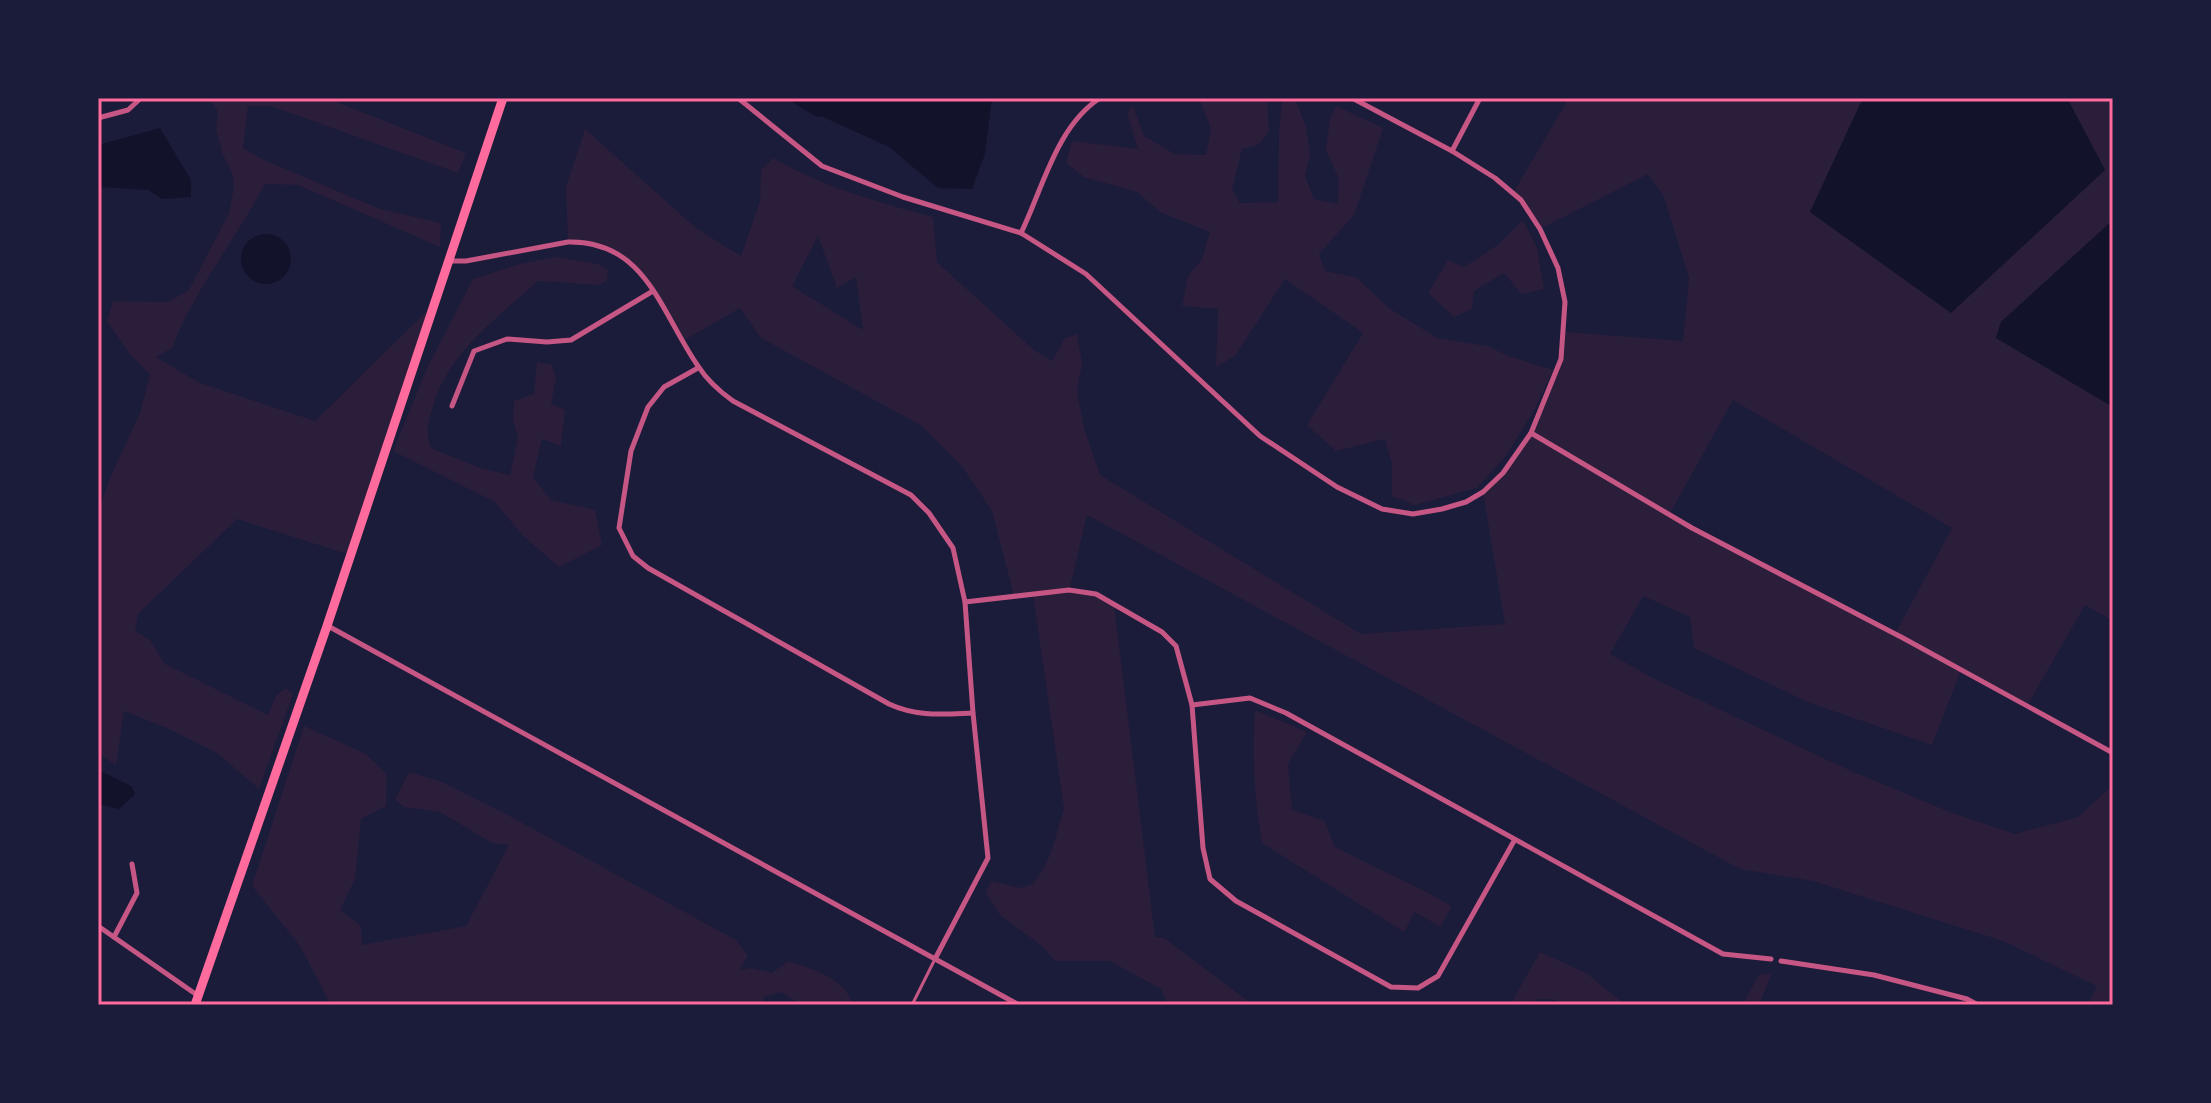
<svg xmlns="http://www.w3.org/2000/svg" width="2211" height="1103" viewBox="0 0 2211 1103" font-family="Manrope,sans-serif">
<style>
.green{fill:#2a1e3b;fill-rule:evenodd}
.water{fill:#12122b}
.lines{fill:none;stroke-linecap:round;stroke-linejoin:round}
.service{stroke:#c65784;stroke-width:3}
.minor{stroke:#c65784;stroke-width:5}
.primary{stroke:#ff6b9d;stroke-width:9}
.neatline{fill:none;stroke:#ff6b9d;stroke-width:3}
</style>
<rect width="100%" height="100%" fill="#1b1b3a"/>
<!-- green -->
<g class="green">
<path d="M208,98H326L466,153L458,173L271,106H248L243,148L264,160L380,209L441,223L440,247L298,185L265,184C236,239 194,290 172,348L156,357L200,383L315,421L434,304L350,555L237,519L138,614L135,631L150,640L165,664L268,715L276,696L286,688L293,694L259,789L217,753L167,728L124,711L116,765L98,754V513L109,480L140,413L150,375L128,352L107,321L113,301L168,302L189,290L229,213L234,187L232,173L223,155L216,129L218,112Z"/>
<polygon points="1199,98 1267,98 1269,132 1258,145 1242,149 1232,190 1240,203 1278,202 1279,133 1282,101 1295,98 1306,127 1310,154 1305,176 1314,199 1338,204 1339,179 1326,150 1330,118 1336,106 1383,128 1354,215 1319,254 1325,271 1356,277 1389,308 1437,338 1487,346 1509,356 1553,370 1535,409 1505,457 1477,488 1415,505 1392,496 1392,464 1385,439 1336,451 1307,425 1363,333 1285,279 1235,356 1216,367 1218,309 1182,306 1188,276 1202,259 1210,232 1160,212 1137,192 1084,177 1066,163 1072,141 1138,149 1127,112 1133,106 1144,136 1175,154 1206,155 1211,129"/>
<path d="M1569,98H1863L1810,212L2105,170L2067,98H2113V220L2001,322L1996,337L2113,407V621L2085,605L2027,706L1961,670L1932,745L1810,703L1694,648L1690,617L1643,596L1610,654L1655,679L1849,770L1950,812L2015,834L2078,817L2113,785V1005H2092L2089,1002L2097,986L2003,941L1813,881L1740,869L1087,515L1069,591L1096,594L1114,605L1155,937L1164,938L1253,1005H1168L1161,989L1110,961H1055L1042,946L1000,915L986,893L991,881L1021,888L1033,884L1044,868L1052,850L1064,808L1033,595L1014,596L992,511L961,465L922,426L761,338L740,308L683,341L635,266L597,246L568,242L566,187L585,129L696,228L741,256L760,201L761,170L773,158C823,187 878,202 933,217L937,262L1034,350L1052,361L1065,338L1077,334L1082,363L1077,392L1085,431L1100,475L1361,634L1505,624L1483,492C1526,450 1557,392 1565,332L1683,341L1689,278L1664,197L1648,174L1540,229L1513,193ZM818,236L837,288L856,277L863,330L792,286ZM1733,400L1952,528L1895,634L1669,515Z"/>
<polygon points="1523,220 1537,248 1544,289 1521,294 1504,273 1474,291 1472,309 1454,317 1428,293 1448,260 1464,267 1499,244"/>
<path d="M557,257L598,264L608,270L607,281L600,285L538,281C497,319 450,350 433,406C428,424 425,430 431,448L480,468L510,475L518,438L513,420L514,401L534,394L537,362L552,365L556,378L551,404L565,410L561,446L542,439L533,477L551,500L595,510L602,545L559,567L522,535L495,502L393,451L428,366L473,279L520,264Z"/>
<path d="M1255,710L1307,732L1288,764L1292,810L1325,821L1334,846C1373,867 1414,884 1452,906L1440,927L1415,912L1404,932L1262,843C1254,797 1252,756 1255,710Z"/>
<path d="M304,726L366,754L387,774L386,806L361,819L355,879L340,910L361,926L362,945L466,926L509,845L492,843L440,812L404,807L395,800L409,772L442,782L504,813L736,940L748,956L739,970L751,968L772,973L788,961C813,969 845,978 853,1005H801L782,992L764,997L762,1005H331L300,946L252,886Z"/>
<polygon points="1540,952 1586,973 1626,1005 1568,1005 1552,999 1538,999 1530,1005 1510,1005"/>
<polygon points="1772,973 1759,1005 1742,1005 1759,975"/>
</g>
<!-- water -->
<g class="water">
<polygon points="785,98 992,98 985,154 972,189 938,188 889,147 823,117 817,117"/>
<polygon points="1863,98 2067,98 2105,170 1951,313 1810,212"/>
<polygon points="160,128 191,180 191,197 162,199 148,190 100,187 98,145"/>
<polygon points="2113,220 2113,407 1996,338 2001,322"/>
<circle cx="266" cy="259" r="25"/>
<polygon points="98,772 103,772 131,786 135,794 119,809 98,804"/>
</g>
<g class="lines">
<!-- service -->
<polyline class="service" points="912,1005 935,959"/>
<!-- minor -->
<g class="minor">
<polyline points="738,98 822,166 903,197 1021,233 1086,274 1260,436 1337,487 1382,509 1413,514 1442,509 1466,502 1483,492 1503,473 1531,433 1561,359 1565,302 1558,268 1540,229 1521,200 1495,178 1452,151 1352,98"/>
<polyline points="98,118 128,110 141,98"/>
<polyline points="1452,151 1480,98"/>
<path d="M1021,233C1043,188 1056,127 1100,98"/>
<path d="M448,261H466L568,242C646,240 661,313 698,366C707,380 719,391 733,401L911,495L929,513L953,548L965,602L973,713L988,858L935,959"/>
<path d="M698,368L664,387L648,407L631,451L619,528L633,556L648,568L889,704C917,717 943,714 973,713"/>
<polyline points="452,406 474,351 507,339 547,342 571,340 653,291"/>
<polyline points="1531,433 1692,528 1903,638 2113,753"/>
<polyline points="965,602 1069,590 1096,594 1162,632 1176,646 1192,705 1203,848 1210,879 1236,901 1391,987 1418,988 1438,976 1514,841"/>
<polyline points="328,626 1019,1005"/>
<polyline points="1192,705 1250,698 1286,713 1723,954 1771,959"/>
<polyline points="98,926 197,995"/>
<polyline points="114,937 137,893 132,864"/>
<polyline points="1781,961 1874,975 1967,999 1978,1005"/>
</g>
<!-- primary -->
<polyline class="primary" points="195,1005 327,626 503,98"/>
</g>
<!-- border -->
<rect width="2211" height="1103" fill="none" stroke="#1b1b3a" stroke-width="200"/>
<rect x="100" y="100" width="2011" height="903" class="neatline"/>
</svg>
